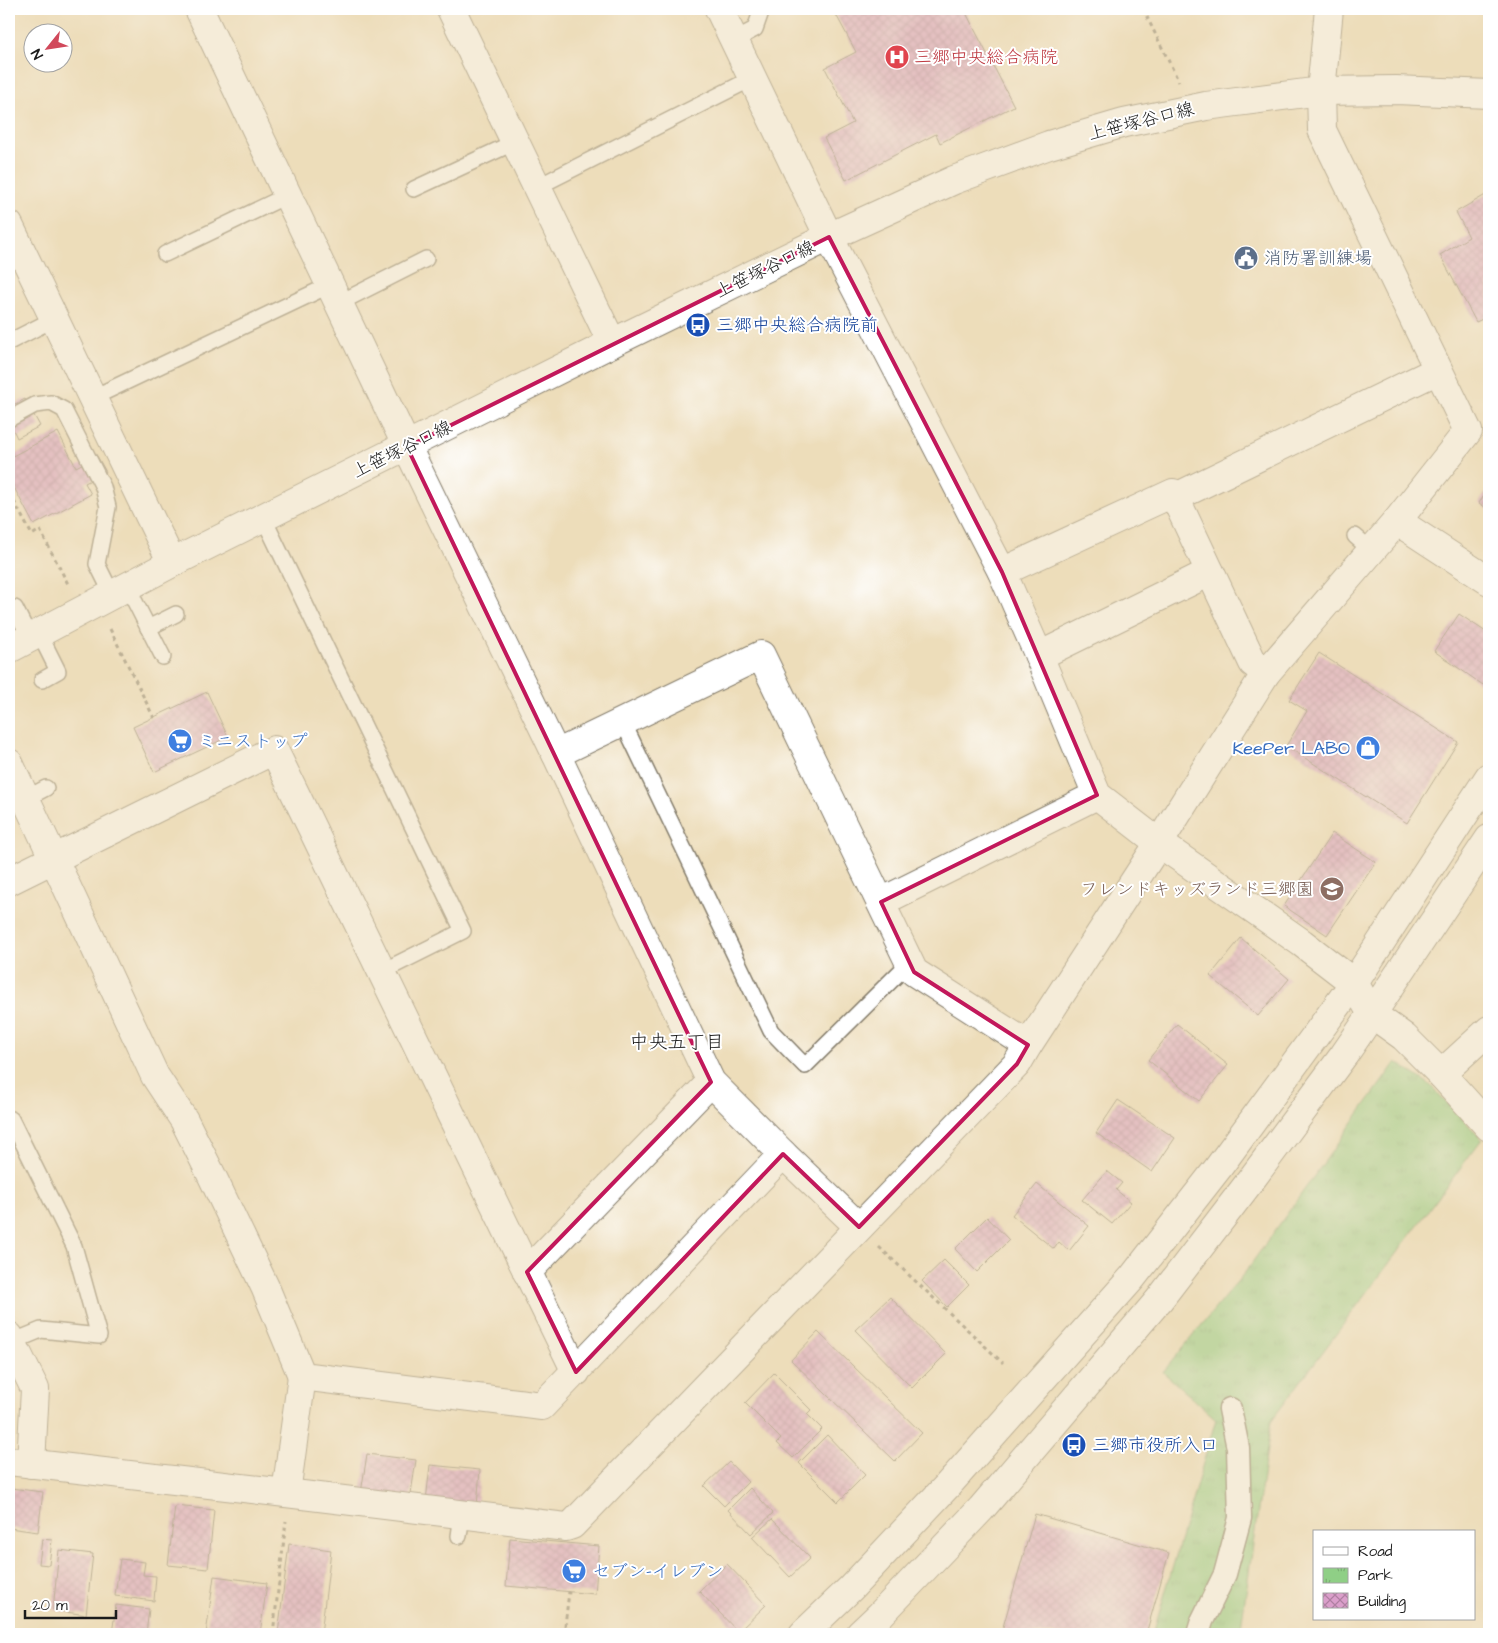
<svg xmlns="http://www.w3.org/2000/svg" width="1498" height="1643" viewBox="0 0 1498 1643" font-family="'Architects Daughter','Klee One',sans-serif">
<style>
.park{fill:url(#park-tufts);stroke:#567651}
.building{fill:url(#building-cross-hatch)}
.lines{fill:none;stroke-linecap:round;stroke-linejoin:round}
.service-casing{stroke:#847c6b;stroke-width:18}
.pedestrian-casing{stroke:#847c6b;stroke-width:25}
.minor-casing{stroke:#847c6b;stroke-width:30}
.tertiary-casing{stroke:#847c6b;stroke-width:30}
.secondary-casing{stroke:#847c6b;stroke-width:30}
.path{stroke:#847c6b;stroke-width:3;stroke-dasharray:4 4;stroke-linecap:butt}
.service{stroke:#fff;stroke-width:15}
.pedestrian{stroke:#fff;stroke-width:22}
.minor{stroke:#fff;stroke-width:28}
.tertiary{stroke:#fff;stroke-width:28}
.secondary{stroke:#fff;stroke-width:28}
.marked{fill:none;stroke:#c2185b;stroke-width:4;stroke-linejoin:round}
.labels{text-anchor:middle;stroke-width:4;stroke-linejoin:round;paint-order:stroke}
.health-label{font-size:18px;fill:#be3a42;stroke:#fff;text-anchor:start}
.street-label{font-size:18px;fill:#1c1c1c;stroke:#fff}
.service-label{font-size:18px;fill:#4e5e75;stroke:#fff;text-anchor:start}
.transit-label{font-size:18px;fill:#164399;stroke:#fff;text-anchor:start}
.shop-label{font-size:18px;fill:#366cbe;stroke:#fff;text-anchor:start}
.education-label{font-size:18px;fill:#785e54;stroke:#fff;text-anchor:end}
.neighbourhood-label{font-size:19px;fill:#1c1c1c;stroke:#fff}
</style>
<defs>
<pattern id="park-tufts" width="24" height="20" patternUnits="userSpaceOnUse" patternTransform="scale(1.25)"><rect width="24" height="20" fill="#8fcf86"/><path d="M3 7l-1-3M5 7V3M7 7l1-3M15 17l-1-3M17 17v-4M19 17l1-3" fill="none" stroke="#7bb173"/></pattern>
<pattern id="building-cross-hatch" width="8" height="8" patternUnits="userSpaceOnUse" patternTransform="scale(1.25)"><rect width="8" height="8" fill="#da9eca"/><path d="M0 0l8 8M0 8l8-8" fill="none" stroke="#b080a3"/></pattern>
</defs>
<rect width="100%" height="100%" fill="#fff"/>
<filter id="ink" filterUnits="userSpaceOnUse"><feTurbulence type="fractalNoise" baseFrequency=".02" numOctaves="2"/><feDisplacementMap in="SourceGraphic" scale="10" xChannelSelector="R" yChannelSelector="G"/><feConvolveMatrix kernelMatrix="1 2 1 2 8 2 1 2 1" color-interpolation-filters="sRGB"/></filter>
<filter id="wash" filterUnits="userSpaceOnUse"><feTurbulence type="fractalNoise" baseFrequency=".0096" numOctaves="4" result="noise"/><feDisplacementMap in="SourceGraphic" scale="20" xChannelSelector="R" yChannelSelector="G"/><feGaussianBlur stdDeviation="1.12" result="paint"/><feColorMatrix in="noise" values="0 0 0 0 0 0 0 0 0 0 0 0 0 0 0 0 0 1.4 0 .05"/><feComposite in="paint" operator="in"/></filter>
<g filter="url(#wash)">
<rect width="100%" height="100%" fill="#edddba"/>
<!-- park -->
<polygon class="park" points="1396,1062 1429,1084 1482,1139 1271,1421 1240,1634 1153,1634 1216,1419 1163,1372 1246,1271"/>
<g id="blocks">
<!-- building -->
<g class="building">
<polygon points="833,9 964,9 1014,106 940,143 936,134 846,180 824,138 853,123 825,68 856,52"/>
<polygon points="1489,193 1489,316 1476,322 1440,255 1469,237 1456,212"/>
<polygon points="25,399 40,426 17,438 9,421 9,407"/>
<polygon points="58,432 76,467 97,456 106,472 85,483 91,494 34,525 9,478 9,458"/>
<polygon points="1489,488 1489,510 1479,503"/>
<polygon points="1459,614 1489,634 1489,676 1483,685 1434,651"/>
<polygon points="1319,653 1458,742 1407,823 1286,746 1307,711 1289,700"/>
<polygon points="207,692 228,737 154,772 133,727"/>
<polygon points="1332,833 1376,862 1327,935 1284,906"/>
<polygon points="1241,938 1289,979 1258,1016 1210,976"/>
<polygon points="1177,1024 1228,1065 1199,1101 1148,1060"/>
<polygon points="1118,1100 1175,1138 1152,1172 1096,1133"/>
<polygon points="1107,1171 1122,1183 1116,1190 1131,1202 1112,1224 1082,1200"/>
<polygon points="1037,1184 1089,1226 1069,1251 1059,1242 1054,1249 1012,1215"/>
<polygon points="987,1217 1009,1240 977,1272 955,1249"/>
<polygon points="944,1260 969,1285 947,1307 922,1281"/>
<polygon points="890,1297 946,1354 912,1388 855,1330"/>
<polygon points="818,1332 922,1433 895,1461 791,1360"/>
<polygon points="774,1373 811,1410 807,1414 822,1429 793,1458 777,1443 781,1439 745,1403"/>
<polygon points="827,1435 865,1475 838,1502 799,1463"/>
<polygon points="367,1454 416,1460 410,1500 361,1493"/>
<polygon points="729,1462 748,1482 724,1506 704,1486"/>
<polygon points="430,1465 480,1470 477,1506 426,1501"/>
<polygon points="10,1488 43,1492 38,1532 9,1528"/>
<polygon points="750,1488 773,1513 751,1534 728,1510"/>
<polygon points="175,1506 214,1510 208,1569 168,1565"/>
<polygon points="1035,1514 1169,1553 1146,1634 1001,1634"/>
<polygon points="772,1519 810,1558 790,1577 752,1537"/>
<polygon points="510,1538 599,1546 595,1594 506,1586"/>
<polygon points="42,1539 52,1540 49,1565 39,1564"/>
<polygon points="289,1544 331,1550 321,1634 278,1634"/>
<polygon points="59,1550 93,1554 86,1615 53,1610"/>
<polygon points="120,1559 145,1562 143,1575 156,1576 154,1601 115,1596"/>
<polygon points="727,1564 766,1605 738,1632 699,1591"/>
<polygon points="214,1576 267,1583 260,1634 206,1634"/>
<polygon points="116,1605 149,1609 146,1634 112,1634"/>
</g>
</g>
</g>
<g filter="url(#ink)">
<use href="#blocks" fill-opacity="0" stroke="#847c6b" stroke-width="1"/>
<g class="lines">
<defs>
<g id="service">
<polyline points="734,40 755,29 762,9"/>
<polyline points="537,187 753,78"/>
<polyline points="414,189 515,142"/>
<polyline points="165,254 288,195"/>
<polyline points="339,303 426,259"/>
<polyline points="9,342 54,319"/>
<polyline points="92,398 330,285"/>
<polyline points="9,419 35,405 51,403 64,410 103,487 108,507 97,564 112,594"/>
<polyline points="263,517 463,931 381,972"/>
<polyline points="1355,536 1371,550"/>
<polyline points="127,586 163,657"/>
<polyline points="15,608 30,638"/>
<polyline points="148,628 176,614"/>
<polyline points="39,633 58,671 42,680"/>
<polyline points="623,722 771,1031 805,1066 910,962"/>
<polyline points="25,799 46,788"/>
<polyline points="9,1121 11,1119 74,1246 99,1336 41,1330 12,1342"/>
<polyline points="459,1536 462,1515"/>
</g>
<polyline id="pedestrian" points="1198,1634 1202,1621 1225,1574 1240,1518 1238,1448 1230,1409"/>
<g id="minor">
<polyline points="451,9 612,343"/>
<polyline points="719,9 829,237 1002,572 1039,656 1097,795 1159,843 1302,943 1354,983 1372,1014 1404,1037 1441,1074 1489,1127"/>
<polyline points="9,225 172,563"/>
<polyline points="1176,497 1438,370"/>
<polyline points="1397,521 1489,581"/>
<polyline points="1002,572 1173,493 1253,663 1266,673"/>
<polyline points="1039,656 1210,572"/>
<polyline points="556,754 761,655 914,972 1028,1045"/>
<polyline points="9,763 155,1076 184,1120 212,1176 265,1287 302,1376 542,1406 783,1154 711,1082 556,754 407,447 199,9"/>
<polyline points="9,881 274,750 576,1372"/>
<polyline points="881,902 1097,795"/>
<polyline points="1441,1074 1489,1030"/>
<polyline points="783,1154 859,1227"/>
<polyline points="527,1272 711,1082"/>
<polyline points="9,1336 35,1389 31,1464"/>
<polyline points="9,1461 286,1493 566,1527 572,1525 1017,1064 1028,1045 1159,843 1266,673 1397,521 1468,431 1322,130 1321,91 1329,9"/>
<polyline points="286,1493 302,1376"/>
</g>
<g id="tertiary">
<polyline points="803,1634 851,1588 947,1486 1132,1278 1218,1168 1354,983 1489,777"/>
<polyline points="860,1634 879,1616 981,1509 1159,1300 1245,1188 1344,1055 1372,1014 1489,839"/>
</g>
<polyline id="secondary" points="9,649 172,563 612,343 829,237 954,180 1049,145 1124,123 1206,106 1321,91 1396,90 1489,94"/>
</defs>
<!-- service casing -->
<use href="#service" class="service-casing"/>
<!-- pedestrian casing -->
<use href="#pedestrian" class="pedestrian-casing"/>
<!-- minor casing -->
<use href="#minor" class="minor-casing"/>
<!-- tertiary casing -->
<use href="#tertiary" class="tertiary-casing"/>
<!-- secondary casing -->
<use href="#secondary" class="secondary-casing"/>
<!-- path -->
<g class="path">
<polyline points="1143,9 1179,82"/>
<polyline points="10,494 32,535 40,530 68,584"/>
<polyline points="9,495 16,491"/>
<polyline points="110,629 154,718"/>
<polyline points="879,1247 1003,1363"/>
<polyline points="273,1634 286,1521"/>
<polyline points="564,1634 569,1592"/>
</g>
<!-- service -->
<use href="#service" class="service"/>
<!-- pedestrian -->
<use href="#pedestrian" class="pedestrian"/>
<!-- minor -->
<use href="#minor" class="minor"/>
<!-- tertiary -->
<use href="#tertiary" class="tertiary"/>
<!-- secondary -->
<use href="#secondary" class="secondary"/>
</g>
</g>
<!-- marked area -->
<path d="M0 0H1498V1643H0ZM829,237L1002,572L1097,795L881,902L914,972L1028,1045L1017,1064L859,1227L783,1154L576,1372L527,1272L711,1082L407,447Z" fill="#edddba" fill-opacity=".55" fill-rule="evenodd"/>
<path class="marked" d="M829,237L1002,572L1097,795L881,902L914,972L1028,1045L1017,1064L859,1227L783,1154L576,1372L527,1272L711,1082L407,447Z"/>
<!-- icons -->
<defs>
<symbol id="hospital-disc" viewBox="-11 -11 22 22"><circle r="9.5" fill="#e0444e" stroke="#fff"/><path d="M-5-5h3v3.5h4V-5h3V5h-3V1.5h-4V5h-3Z" fill="#fff"/></symbol>
<symbol id="civic-disc" viewBox="-11 -11 22 22"><circle r="9.5" fill="#5c6f8a" stroke="#fff"/><path d="M-.6-6.5H3V-4.5H.6V-3L4-1V1h2V6H-6V1h2V-1L-.6-3ZM-1.2 2.5V6h2.4V2.5Z" fill="#fff"/></symbol>
<symbol id="bus-disc" viewBox="-11 -11 22 22"><circle r="9.5" fill="#1a4fb4" stroke="#fff"/><path d="M-5-6H5V4H4V6H2V4H-2V6H-4V4H-5ZM-3.5-4V0h7V-4ZM-3.5 1.2v1.5H-2V1.2ZM2 1.2v1.5H3.5V1.2Z" fill="#fff"/></symbol>
<symbol id="supermarket-disc" viewBox="-11 -11 22 22"><circle r="9.5" fill="#3f7fe0" stroke="#fff"/><path d="M-6-5.5h2.5l.6 2H6L4.5 2H-2.5L-4.4-4H-6ZM-1.5 3.2a1.3 1.3 0 1 0 .1 0ZM3 3.2a1.3 1.3 0 1 0 .1 0Z" fill="#fff"/></symbol>
<symbol id="shop-disc" viewBox="-11 -11 22 22"><circle r="9.5" fill="#3f7fe0" stroke="#fff"/><path d="M-5-2.5h2.3a2.7 3.5 0 0 1 5.4 0H5L5.5 6h-11ZM-1.5-2.5h3a1.5 2.3 0 0 0-3 0Z" fill="#fff"/></symbol>
<symbol id="school-disc" viewBox="-11 -11 22 22"><circle r="9.5" fill="#8d6e63" stroke="#fff"/><path d="M0-5L7-2L0 1L-7-2ZM-4 1L0 2.5L4 1V4Q0 6-4 4Z" fill="#fff"/></symbol>
</defs>
<g fill-rule="evenodd">
<use href="#hospital-disc" x="883" y="43" width="28" height="28"/>
<use href="#civic-disc" x="1232" y="244" width="28" height="28"/>
<use href="#bus-disc" x="684" y="311" width="28" height="28"/>
<use href="#supermarket-disc" x="166" y="727" width="28" height="28"/>
<use href="#shop-disc" x="1354" y="734" width="28" height="28"/>
<use href="#school-disc" x="1318" y="875" width="28" height="28"/>
<use href="#bus-disc" x="1060" y="1431" width="28" height="28"/>
<use href="#supermarket-disc" x="560" y="1557" width="28" height="28"/>
</g>
<g class="labels">
<!-- health labels -->
<g class="health-label">
<text x="914" y="63">三郷中央総合病院</text>
</g>
<!-- street labels -->
<g class="street-label">
<text transform="translate(1141 121) rotate(-14)" y="6">上笹塚谷口線</text>
<text transform="translate(765 269) rotate(-26)" y="6">上笹塚谷口線</text>
<text transform="translate(402 449) rotate(-26)" y="6">上笹塚谷口線</text>
</g>
<!-- service labels -->
<g class="service-label">
<text x="1264" y="264">消防署訓練場</text>
</g>
<!-- transit labels -->
<g class="transit-label">
<text x="716" y="331">三郷中央総合病院前</text>
<text x="1092" y="1451">三郷市役所入口</text>
</g>
<!-- shop labels -->
<g class="shop-label">
<text x="198" y="747">ミニストップ</text>
<text x="1350" y="754" text-anchor="end">KeePer LABO</text>
<text x="592" y="1577">セブン-イレブン</text>
</g>
<!-- education labels -->
<g class="education-label">
<text x="1314" y="895">フレンドキッズランド三郷園</text>
</g>
<!-- neighbourhood labels -->
<g class="neighbourhood-label">
<text x="677" y="1048">中央五丁目</text>
</g>
</g>
<!-- margin -->
<rect width="1498" height="1643" fill="none" stroke="#fff" stroke-width="30"/>
<!-- legend -->
<rect x="1313" y="1530" width="162" height="90" fill="#ffffff" stroke="#a4a4a4"/>
<rect x="1323" y="1547" width="25" height="8" fill="#ffffff" stroke="#a4a4a4"/>
<text x="1358" y="1556" font-size="15" fill="#1c1c1c">Road</text>
<rect x="1323" y="1568" width="25" height="15" fill="url(#park-tufts)" stroke="#a4a4a4"/>
<text x="1358" y="1580" font-size="15" fill="#1c1c1c">Park</text>
<rect x="1323" y="1593" width="25" height="15" fill="url(#building-cross-hatch)" stroke="#a4a4a4"/>
<text x="1358" y="1606" font-size="15" fill="#1c1c1c">Building</text>
<!-- north arrow -->
<g transform="translate(48 48) rotate(240)"><circle r="24" fill="#ffffff" stroke="#a4a4a4"/>
<path d="M0-4L9 19L0 12L-9 19Z" fill="#d1495b"/>
<text y="-8" font-size="14" font-weight="bold" text-anchor="middle" fill="#1c1c1c">N</text>
</g>
<!-- scale -->
<path d="M25 1610v8h91v-8" fill="none" stroke="#1c1c1c" stroke-width="2.5"/>
<text x="32" y="1610" font-size="15" fill="#1c1c1c" stroke="#ffffff" stroke-width="4" paint-order="stroke">20 m</text>
</svg>
